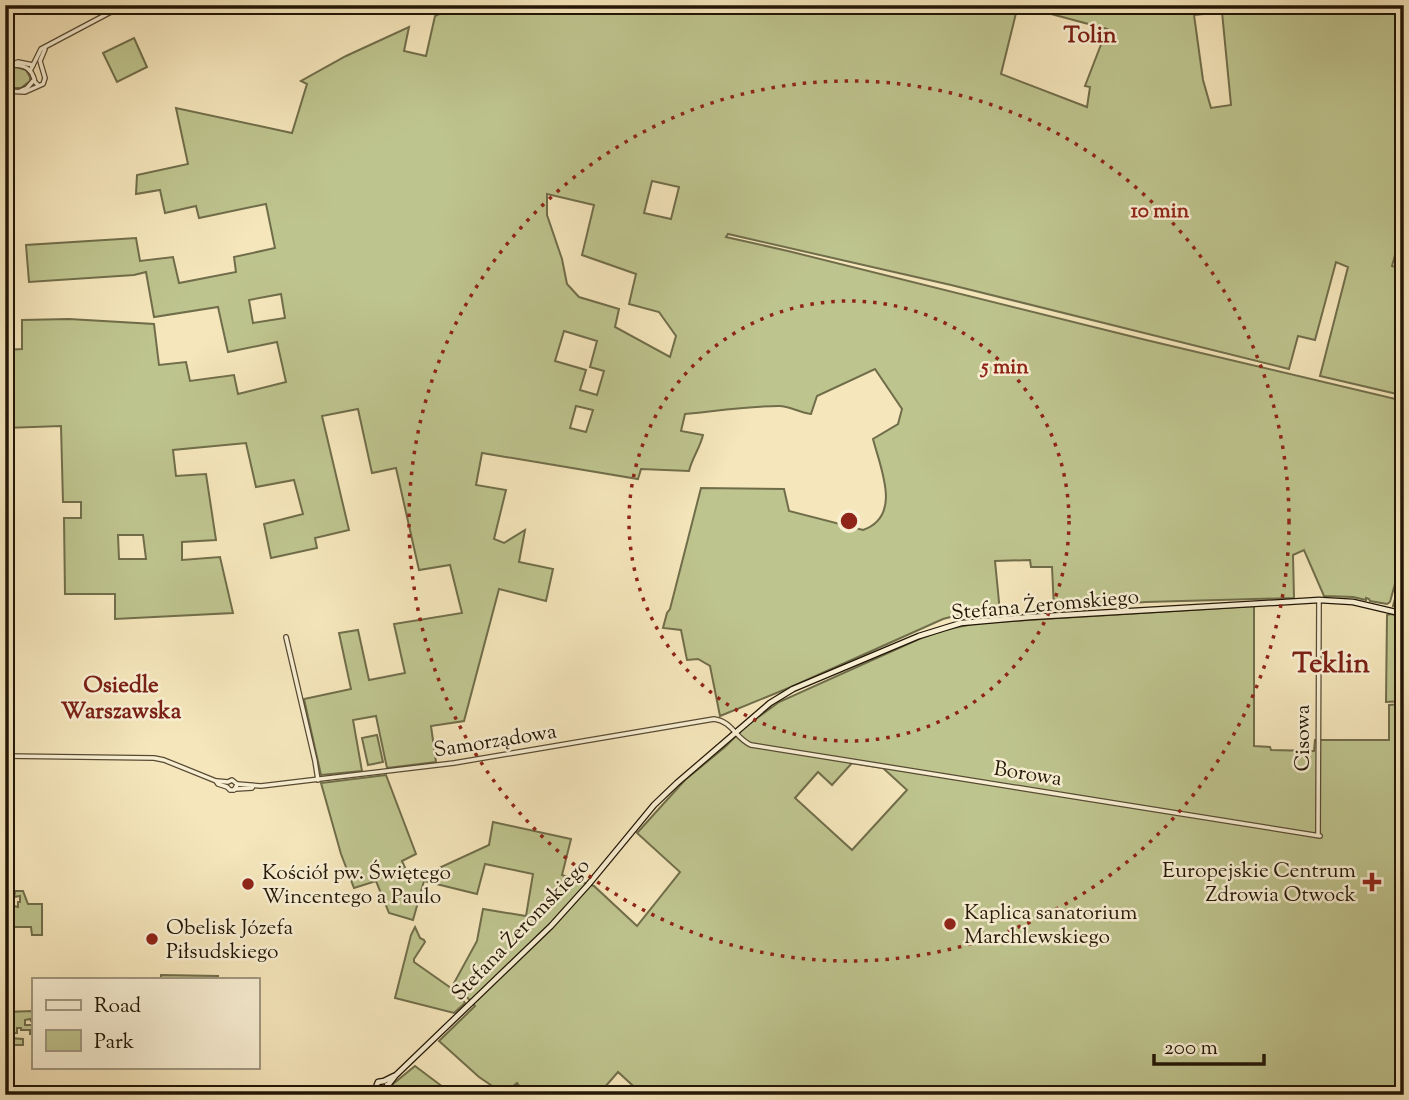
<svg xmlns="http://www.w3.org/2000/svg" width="1409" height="1100" viewBox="0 0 1409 1100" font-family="'Sorts Mill Goudy',serif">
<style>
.green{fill:#bec48e;stroke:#706d4a;stroke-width:2;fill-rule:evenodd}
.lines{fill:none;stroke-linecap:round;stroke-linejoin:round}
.tertiary-casing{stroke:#574a33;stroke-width:6}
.secondary-casing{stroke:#221606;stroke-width:7}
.tertiary{stroke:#f8efd3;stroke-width:3.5}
.secondary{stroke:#f8efd3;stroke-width:4.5}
.ring{fill:none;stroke:#8f2418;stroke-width:3.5;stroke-dasharray:3.5 7}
.poi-dot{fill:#8f2418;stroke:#f8efd3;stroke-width:2.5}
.labels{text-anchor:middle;stroke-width:5;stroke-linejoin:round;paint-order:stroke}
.street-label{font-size:21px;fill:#221606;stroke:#f8efd3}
.poi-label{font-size:21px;fill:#221606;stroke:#f8efd3;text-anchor:start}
.neighbourhood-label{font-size:23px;font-weight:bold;fill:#7a1f14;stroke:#f8efd3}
.district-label{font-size:28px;font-weight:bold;fill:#7a1f14;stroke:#f8efd3}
.centre{fill:#8f2418;stroke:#f8efd3;stroke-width:3.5}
.ring-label{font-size:21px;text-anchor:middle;font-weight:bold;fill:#8f2418;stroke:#f8efd3;stroke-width:5;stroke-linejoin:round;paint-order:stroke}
</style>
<rect width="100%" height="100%" fill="#f5e6bb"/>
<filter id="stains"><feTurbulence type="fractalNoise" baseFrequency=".00286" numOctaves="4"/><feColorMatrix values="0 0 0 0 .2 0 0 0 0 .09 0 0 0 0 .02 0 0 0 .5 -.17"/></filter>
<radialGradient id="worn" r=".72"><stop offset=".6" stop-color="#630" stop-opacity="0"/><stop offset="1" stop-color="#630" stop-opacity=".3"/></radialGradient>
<!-- green -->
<g class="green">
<path d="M458,5H1018L1001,74L1087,107L1090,87L1085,86L1107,29L1040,11L1042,5H1404V222L1392,266L1402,269L1404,260V370L1397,394L1320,376L1348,267L1336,262L1315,340L1298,336L1289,369L951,285L728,234L726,237L788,251L1146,340L1404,401V551L1390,602L1387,604L1370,601L1369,599L1366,598V600L1353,597L1324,596L1304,550L1293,555L1294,598L1146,602L1054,609L1052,567H1031L1030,560L995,561L1000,612L958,615L943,619L791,687L720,716L710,666L698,659L687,660L681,630L663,628L667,613L670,609L701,488L784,489L789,511L863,530C903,516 880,467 873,439L898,424L902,409L875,369L817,396L811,414C800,413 790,406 779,406C747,406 716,411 685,414L681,431L703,435C700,448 692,458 689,471L641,469L638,479L482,453L476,485L506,490L494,539L504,543L525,530L519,562L553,569L546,601L499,589L464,721L431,726L436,762L387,768L376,716L353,720L362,771L321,775L304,699L351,689L339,633L358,630L369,680L405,673L394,624L462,613L450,565L419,570L396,468L372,473L358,409L322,416L349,530L315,538L317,548L271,558L264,524L303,514L294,480L256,487L246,443L173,450L176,476L206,474L216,540L182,542V560L220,557L233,613L115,619V594H65L64,518H81V502H63L61,426L5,428V350L22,349V320L69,319L154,324L159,365L186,362L190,381L234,375L238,394L286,382L277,342L228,352L218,307L154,317L146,272L134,275L29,282L26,245L136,238L140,261L173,257L179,283L236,272L234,257L275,248L266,204L199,218L196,206L165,213L160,190L136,194L137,175L188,164L176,108L292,133L307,84L301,81L346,56L409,27L404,51L426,56L435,16ZM1222,12L1231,105L1211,108L1203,80L1194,15ZM652,181L679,187L671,219L644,213ZM547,194L594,205L582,255L636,274L629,304L659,312L676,336L670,357L615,327L619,309L579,297L567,284L562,259L547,215ZM281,294L285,318L253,323L249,300ZM564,331L597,341L590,367L604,371L597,395L580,390L586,370L555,361ZM576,406L593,410L586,432L570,428ZM118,535H143L146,559H119Z"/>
<polygon points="134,38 147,67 117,82 103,53"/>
<polygon points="16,67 26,70 30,77 30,81 21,88 8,88 8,85 5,84 5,73 12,68"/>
<polygon points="1404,566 1404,608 1393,606"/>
<path d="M1254,606V746L1270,747L1271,750L1314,751L1315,740H1389V705L1404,704V1095H643L618,1072L598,1095H526L517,1083L504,1094L479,1077L439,1041L475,1006L454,983L477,941L483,909L526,916L533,874L485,864L477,894L424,881L413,920L389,913L376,881L354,888L341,854L321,783L386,775L416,854L402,861L411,881L489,845L493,822L571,839L562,875L594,886L637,926L680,872L637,833L685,780L725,747L745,727L779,702L919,639L944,630L978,623ZM852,763L883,768L907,790L852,850L795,798L818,772L832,785Z"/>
<polygon points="1391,614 1404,617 1404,701 1386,702 1387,615"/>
<polygon points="377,735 383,762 368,765 362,738"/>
<polygon points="13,891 23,891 28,904 42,904 42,935 32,935 31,927 5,927 5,903 10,902 10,905 18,907 18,902 20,902 20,896 14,897 15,892"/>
<polygon points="415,927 420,938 424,940 425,942 414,959 414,962 458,993 465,1003 454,1013 395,998 411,935"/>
<polygon points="161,975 218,976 218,979 161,979"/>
<polygon points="33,1011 33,1021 31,1021 30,1019 25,1020 25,1025 33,1025 33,1034 30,1034 30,1030 21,1030 21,1028 17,1028 17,1033 10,1033 10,1038 23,1039 23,1045 5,1045 5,1035 8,1035 7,1025 8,1024 8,1021 5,1021 5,1012"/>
<path d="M415,1066L443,1087L435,1095C420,1095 402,1099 391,1087L393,1084Z"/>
<rect x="162" y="1091" width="97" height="4"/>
</g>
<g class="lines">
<defs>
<g id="tertiary">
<path d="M9,65C19,65 29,65 33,76C37,85 31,78 38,85"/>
<polyline points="5,67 18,62 33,65"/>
<polyline points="30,71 41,49 124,5"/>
<polyline points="5,91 25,92 43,84 45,78 40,61 45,49"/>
<polyline points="20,91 27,88 33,81"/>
<polyline points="286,637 315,761 318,780"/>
<polyline points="5,756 154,758 164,760 216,781 218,784 227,787 230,790 234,790 237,785"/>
<polyline points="217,781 228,782 232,780 237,784"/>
<path d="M237,784L261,786L454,763L714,719C732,721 736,739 751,745L1320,836"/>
<polyline points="236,789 252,788 253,786"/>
<polyline points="1318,835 1319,600"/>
</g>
<g id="secondary">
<polyline points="388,1085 395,1076 551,926 588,885 654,805 677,783 770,703 793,689 919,636 961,623 1030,617 1319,600 1353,602 1404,614"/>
<polyline points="376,1090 379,1092 384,1092 387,1089 387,1085"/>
<polyline points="373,1095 378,1082 384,1081 394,1076"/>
</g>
</defs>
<!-- tertiary casing -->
<use href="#tertiary" class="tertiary-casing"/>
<!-- secondary casing -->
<use href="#secondary" class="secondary-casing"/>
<!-- tertiary -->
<use href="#tertiary" class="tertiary"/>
<!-- secondary -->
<use href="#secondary" class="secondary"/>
</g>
<!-- distance rings -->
<g class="ring">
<circle cx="849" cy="521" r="220"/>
<circle cx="849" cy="521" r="440"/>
</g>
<!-- markers -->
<g class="poi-dot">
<path d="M1368.5 871.5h7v7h7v7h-7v7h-7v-7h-7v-7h7z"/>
<circle cx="248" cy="884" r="7"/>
<circle cx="950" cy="924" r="7"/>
<circle cx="152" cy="939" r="7"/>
</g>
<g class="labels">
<!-- street labels -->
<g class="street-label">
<text transform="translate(1045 604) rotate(-5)" y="7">Stefana Żeromskiego</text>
<text transform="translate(1302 738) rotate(-90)" y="7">Cisowa</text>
<text transform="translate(495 740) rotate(-9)" y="7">Samorządowa</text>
<text transform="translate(1028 773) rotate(9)" y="7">Borowa</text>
<text transform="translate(520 929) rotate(-46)" y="7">Stefana Żeromskiego</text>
</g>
<!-- poi labels -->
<g class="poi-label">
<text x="1356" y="877" text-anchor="end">Europejskie Centrum<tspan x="1356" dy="24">Zdrowia Otwock</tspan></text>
<text x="262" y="879">Kościół pw. Świętego<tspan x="262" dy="24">Wincentego a Paulo</tspan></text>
<text x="964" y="919">Kaplica sanatorium<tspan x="964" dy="24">Marchlewskiego</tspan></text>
<text x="166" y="934">Obelisk Józefa<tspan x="166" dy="24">Piłsudskiego</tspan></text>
</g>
<!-- neighbourhood labels -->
<g class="neighbourhood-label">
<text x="1090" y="42">Tolin</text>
<text x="121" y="692">Osiedle<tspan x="121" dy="26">Warszawska</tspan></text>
</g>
<!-- district labels -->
<g class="district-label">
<text x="1331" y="672">Teklin</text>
</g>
</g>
<circle cx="849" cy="521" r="10" class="centre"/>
<g class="ring-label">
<text x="1160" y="217">10 min</text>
<text x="1005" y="373">5 min</text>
</g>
<!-- margin -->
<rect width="1409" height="1100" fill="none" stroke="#f5e6bb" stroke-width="28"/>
<rect x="7" y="7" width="1395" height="1086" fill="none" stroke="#221606" stroke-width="3.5"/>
<rect x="14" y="14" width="1381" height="1072" fill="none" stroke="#221606" stroke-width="2"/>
<!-- legend -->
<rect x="32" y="978" width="228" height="91" fill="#f8efd3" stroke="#a29881" stroke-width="2"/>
<rect x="46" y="1000" width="35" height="10" fill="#f8efd3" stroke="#a29881" stroke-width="2"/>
<text x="94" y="1012" font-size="21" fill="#221606">Road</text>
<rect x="46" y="1030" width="35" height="21" fill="#bec48e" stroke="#a29881" stroke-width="2"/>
<text x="94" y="1048" font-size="21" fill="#221606">Park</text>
<!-- scale -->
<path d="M1154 1054v10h110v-10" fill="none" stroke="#221606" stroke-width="3.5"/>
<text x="1164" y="1054" font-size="21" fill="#221606" stroke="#f8efd3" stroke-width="5" paint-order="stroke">200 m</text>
<rect width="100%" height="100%" filter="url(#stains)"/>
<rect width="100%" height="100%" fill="url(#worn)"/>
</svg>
